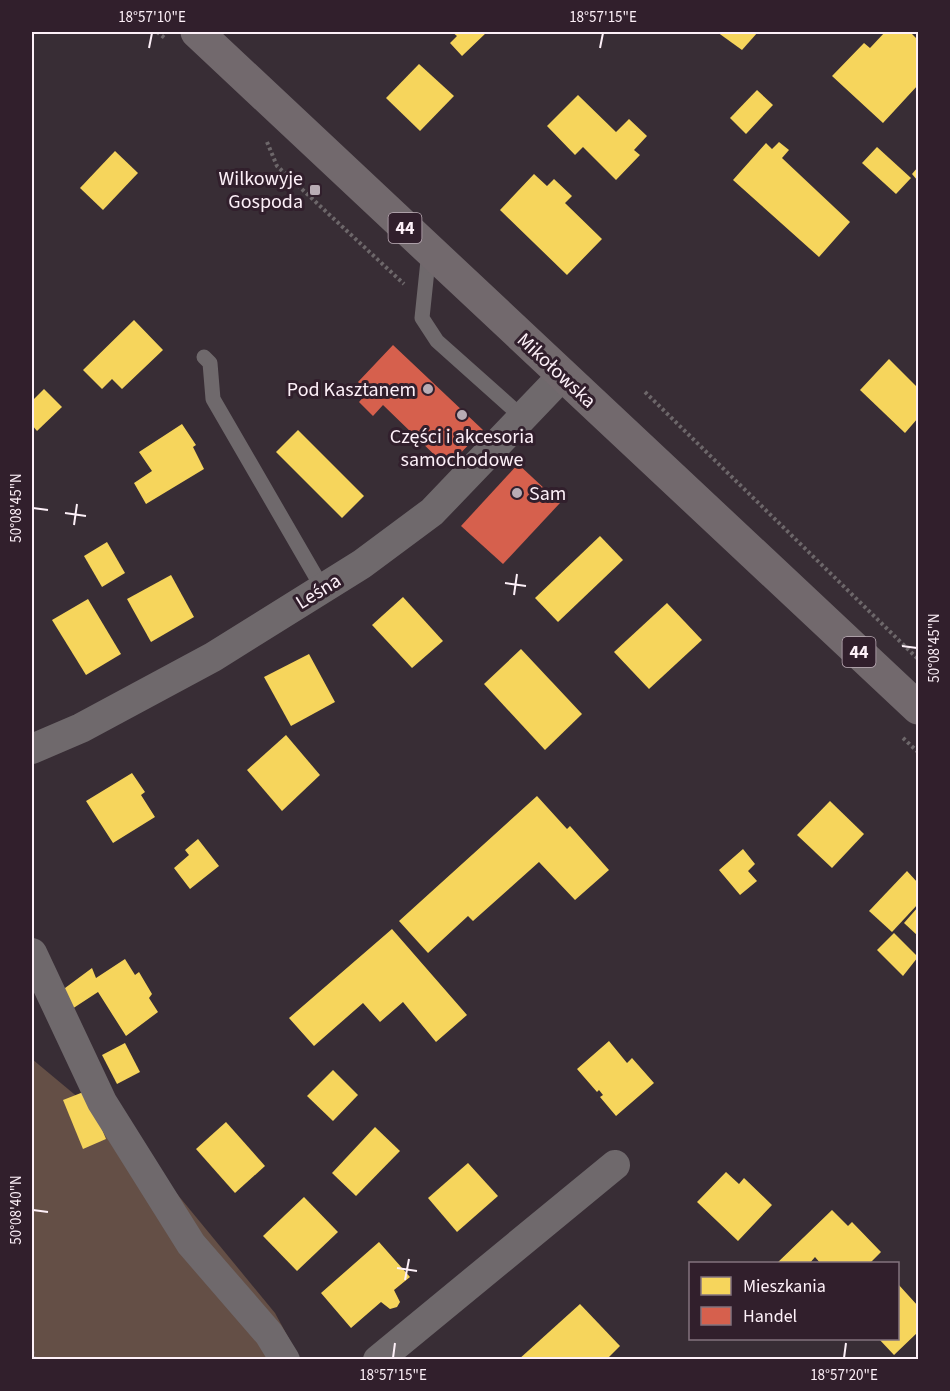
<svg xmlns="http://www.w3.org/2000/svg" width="950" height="1391" viewBox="0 0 950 1391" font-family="'Source Sans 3',sans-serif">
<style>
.green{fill:#644f46}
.homes{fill:#f6d55c}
.shops{fill:#d6604d}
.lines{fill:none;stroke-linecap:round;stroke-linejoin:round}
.path{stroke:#6d676a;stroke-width:4;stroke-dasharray:3 3;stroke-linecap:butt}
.lane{stroke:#6f696c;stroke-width:15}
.street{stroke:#6f696c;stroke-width:30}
.primary{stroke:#72696d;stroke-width:33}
.ticks{fill:none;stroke:#fdf0f8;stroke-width:2}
.poi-dot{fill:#b8acb4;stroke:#311f2c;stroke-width:2}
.labels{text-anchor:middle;stroke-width:6;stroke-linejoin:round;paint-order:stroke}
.shield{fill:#311f2c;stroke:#c0b1bb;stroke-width:1.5}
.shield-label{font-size:18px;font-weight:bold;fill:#fdf0f8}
.poi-label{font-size:20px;fill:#fdf0f8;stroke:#311f2c;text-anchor:end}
.street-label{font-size:20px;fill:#fdf0f8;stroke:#311f2c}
.neatline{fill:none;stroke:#fdf0f8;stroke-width:2}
.ticks-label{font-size:15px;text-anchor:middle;fill:#fdf0f8}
</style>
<rect width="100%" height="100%" fill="#382d35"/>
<!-- green -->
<polygon class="green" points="32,1059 140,1149 275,1313 300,1359 32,1359"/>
<!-- homes -->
<g class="homes">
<polygon points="452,32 487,32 462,56 450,43 457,36"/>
<polygon points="717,32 758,32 742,50"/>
<polygon points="885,32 910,32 918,40 918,85 883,123 832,76 864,43 870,48"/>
<polygon points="419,64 454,96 420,131 386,98"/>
<polygon points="757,90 773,105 746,134 730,118"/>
<polygon points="578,95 616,132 629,119 647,136 634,150 640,155 616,180 583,147 575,155 547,126"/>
<polygon points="779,142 789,150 782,158 850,222 819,257 733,180 766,143 772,149"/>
<polygon points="877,147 911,178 896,194 862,163"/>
<polygon points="115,151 138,173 103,210 80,188"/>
<polygon points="918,167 918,181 912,174"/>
<polygon points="534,174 547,186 554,179 572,196 565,203 602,239 567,275 500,210"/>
<polygon points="134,320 163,350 122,389 112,379 102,389 83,370"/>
<polygon points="889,359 918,388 918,418 905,433 860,390"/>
<polygon points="44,389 62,407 37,431 32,425 32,401"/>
<polygon points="182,424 196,445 193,447 204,469 146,504 134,483 152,471 139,452"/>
<polygon points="298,430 364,496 342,518 276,452"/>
<polygon points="600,536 623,560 558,622 535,598"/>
<polygon points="107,542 125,573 102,587 84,556"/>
<polygon points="171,575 194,617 151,642 127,599"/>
<polygon points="403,597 443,641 412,668 372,625"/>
<polygon points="88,599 121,654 86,675 52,620"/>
<polygon points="667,603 702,640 649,689 614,652"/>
<polygon points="521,649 582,714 545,750 484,684"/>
<polygon points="309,654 335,702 291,726 264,677"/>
<polygon points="286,735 320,775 282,811 247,770"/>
<polygon points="132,773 145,792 141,795 155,817 113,843 86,801"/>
<polygon points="537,796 567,829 570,826 609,870 575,900 539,862 473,921 468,916 428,953 399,921"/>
<polygon points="830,801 864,834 832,868 797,835"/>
<polygon points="198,839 219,866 190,889 174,868 189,855 185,850"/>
<polygon points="743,849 755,864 748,871 757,881 740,895 719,870"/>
<polygon points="907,871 918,883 918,904 892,932 869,911"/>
<polygon points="918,907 918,936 904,923"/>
<polygon points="392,929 467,1015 436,1042 403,1002 380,1022 363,1003 314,1046 289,1018"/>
<polygon points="894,933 918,957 903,976 877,950"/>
<polygon points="125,959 135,975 139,972 152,994 149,998 158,1012 126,1036 98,992 72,1009 61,991 92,968 96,978"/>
<polygon points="609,1041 627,1063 632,1058 654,1083 616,1116 600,1097 603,1095 599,1090 597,1092 577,1069"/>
<polygon points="125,1043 140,1072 117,1084 102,1055"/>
<polygon points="333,1070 358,1095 333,1121 307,1096"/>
<polygon points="86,1091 106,1139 83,1149 63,1100"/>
<polygon points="226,1122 265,1166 235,1193 196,1149"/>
<polygon points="375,1127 400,1151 356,1196 332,1173"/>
<polygon points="468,1163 498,1196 457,1232 428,1198"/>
<polygon points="726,1172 739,1184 744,1178 772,1205 738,1241 697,1202"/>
<polygon points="304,1197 338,1232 297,1271 263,1236"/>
<polygon points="832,1210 848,1226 852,1222 881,1252 869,1264 821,1264 815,1257 809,1264 776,1264"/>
<polygon points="379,1242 410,1277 394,1290 400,1302 397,1307 390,1309 381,1302 351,1328 321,1293"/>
<polygon points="898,1284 918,1306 918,1332 894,1355 878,1338 898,1338"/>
<polygon points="580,1304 620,1346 606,1360 518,1360"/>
</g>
<!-- shops -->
<g class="shops">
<polygon points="393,345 483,430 447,467 383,405 373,416 359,402 368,392 358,382"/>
<polygon points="518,464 560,503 503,564 461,526"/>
</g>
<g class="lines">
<!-- path -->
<g class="path">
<polyline points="157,32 166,39"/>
<polyline points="267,142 277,166 404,284"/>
<polyline points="645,392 918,659"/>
<polyline points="903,738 918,752"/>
<polyline points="32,1351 35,1360"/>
</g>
<!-- lane -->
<g class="lane">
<polyline points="429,251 422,318 437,341 521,416"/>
<polyline points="204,357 210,363 213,399 323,589"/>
</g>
<!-- street -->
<g class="street">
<polyline points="32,749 81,728 213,657 362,564 432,512 563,375"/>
<polyline points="32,953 102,1102 191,1244 269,1334 285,1360"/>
<polyline points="378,1360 615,1165"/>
</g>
<!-- primary -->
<polyline class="primary" points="197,32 918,708"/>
</g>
<!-- ticks -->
<path class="ticks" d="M149,48L152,33M600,48L603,33M33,508L48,510M65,513L86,516M74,525L77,504M505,583L526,586M514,595L517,574M902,646L917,648M33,1210L48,1212M397,1268L417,1271M405,1280L409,1259M393,1358L395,1343M844,1358L846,1343"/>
<!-- markers -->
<g class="poi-dot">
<rect x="309" y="184" width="12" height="12" rx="3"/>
<circle cx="428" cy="389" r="6"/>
<circle cx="462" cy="415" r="6"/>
<circle cx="517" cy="493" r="6"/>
</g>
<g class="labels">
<!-- shield labels -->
<g class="shield">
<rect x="388.5" y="213" width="33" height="30" rx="4.5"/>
<rect x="842.5" y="637" width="33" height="30" rx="4.5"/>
</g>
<g class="shield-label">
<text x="405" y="234">44</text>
<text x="859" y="658">44</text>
</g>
<!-- poi labels -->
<g class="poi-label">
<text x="303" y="185">Wilkowyje<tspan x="303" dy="23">Gospoda</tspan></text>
<text x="416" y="396">Pod Kasztanem</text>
<text x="462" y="443" text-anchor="middle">Części i akcesoria<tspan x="462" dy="23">samochodowe</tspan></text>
<text x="529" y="500" text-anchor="start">Sam</text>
</g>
<!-- street labels -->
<g class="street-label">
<text transform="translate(557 370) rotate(43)" y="7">Mikołowska</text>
<text transform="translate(318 591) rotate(-32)" y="7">Leśna</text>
</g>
</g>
<!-- border -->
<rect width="950" height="1391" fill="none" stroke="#311f2c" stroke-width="66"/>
<!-- legend -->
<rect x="689" y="1262" width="210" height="78" fill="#311f2c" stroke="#83737e" stroke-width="1.5"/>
<rect x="701" y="1277" width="30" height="18" fill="#f6d55c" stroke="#83737e" stroke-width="1.5"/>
<text x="743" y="1292" font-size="18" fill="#fdf0f8">Mieszkania</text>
<rect x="701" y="1307" width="30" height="18" fill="#d6604d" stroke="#83737e" stroke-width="1.5"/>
<text x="743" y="1322" font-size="18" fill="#fdf0f8">Handel</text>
<rect x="33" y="33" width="884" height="1325" class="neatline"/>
<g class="ticks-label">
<text x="152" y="22">18°57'10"E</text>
<text x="603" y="22">18°57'15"E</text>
<text transform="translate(16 508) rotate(-90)" y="5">50°08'45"N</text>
<text transform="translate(934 648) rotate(-90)" y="5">50°08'45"N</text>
<text transform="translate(16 1210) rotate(-90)" y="5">50°08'40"N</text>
<text x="393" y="1380">18°57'15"E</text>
<text x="844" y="1380">18°57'20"E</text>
</g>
</svg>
